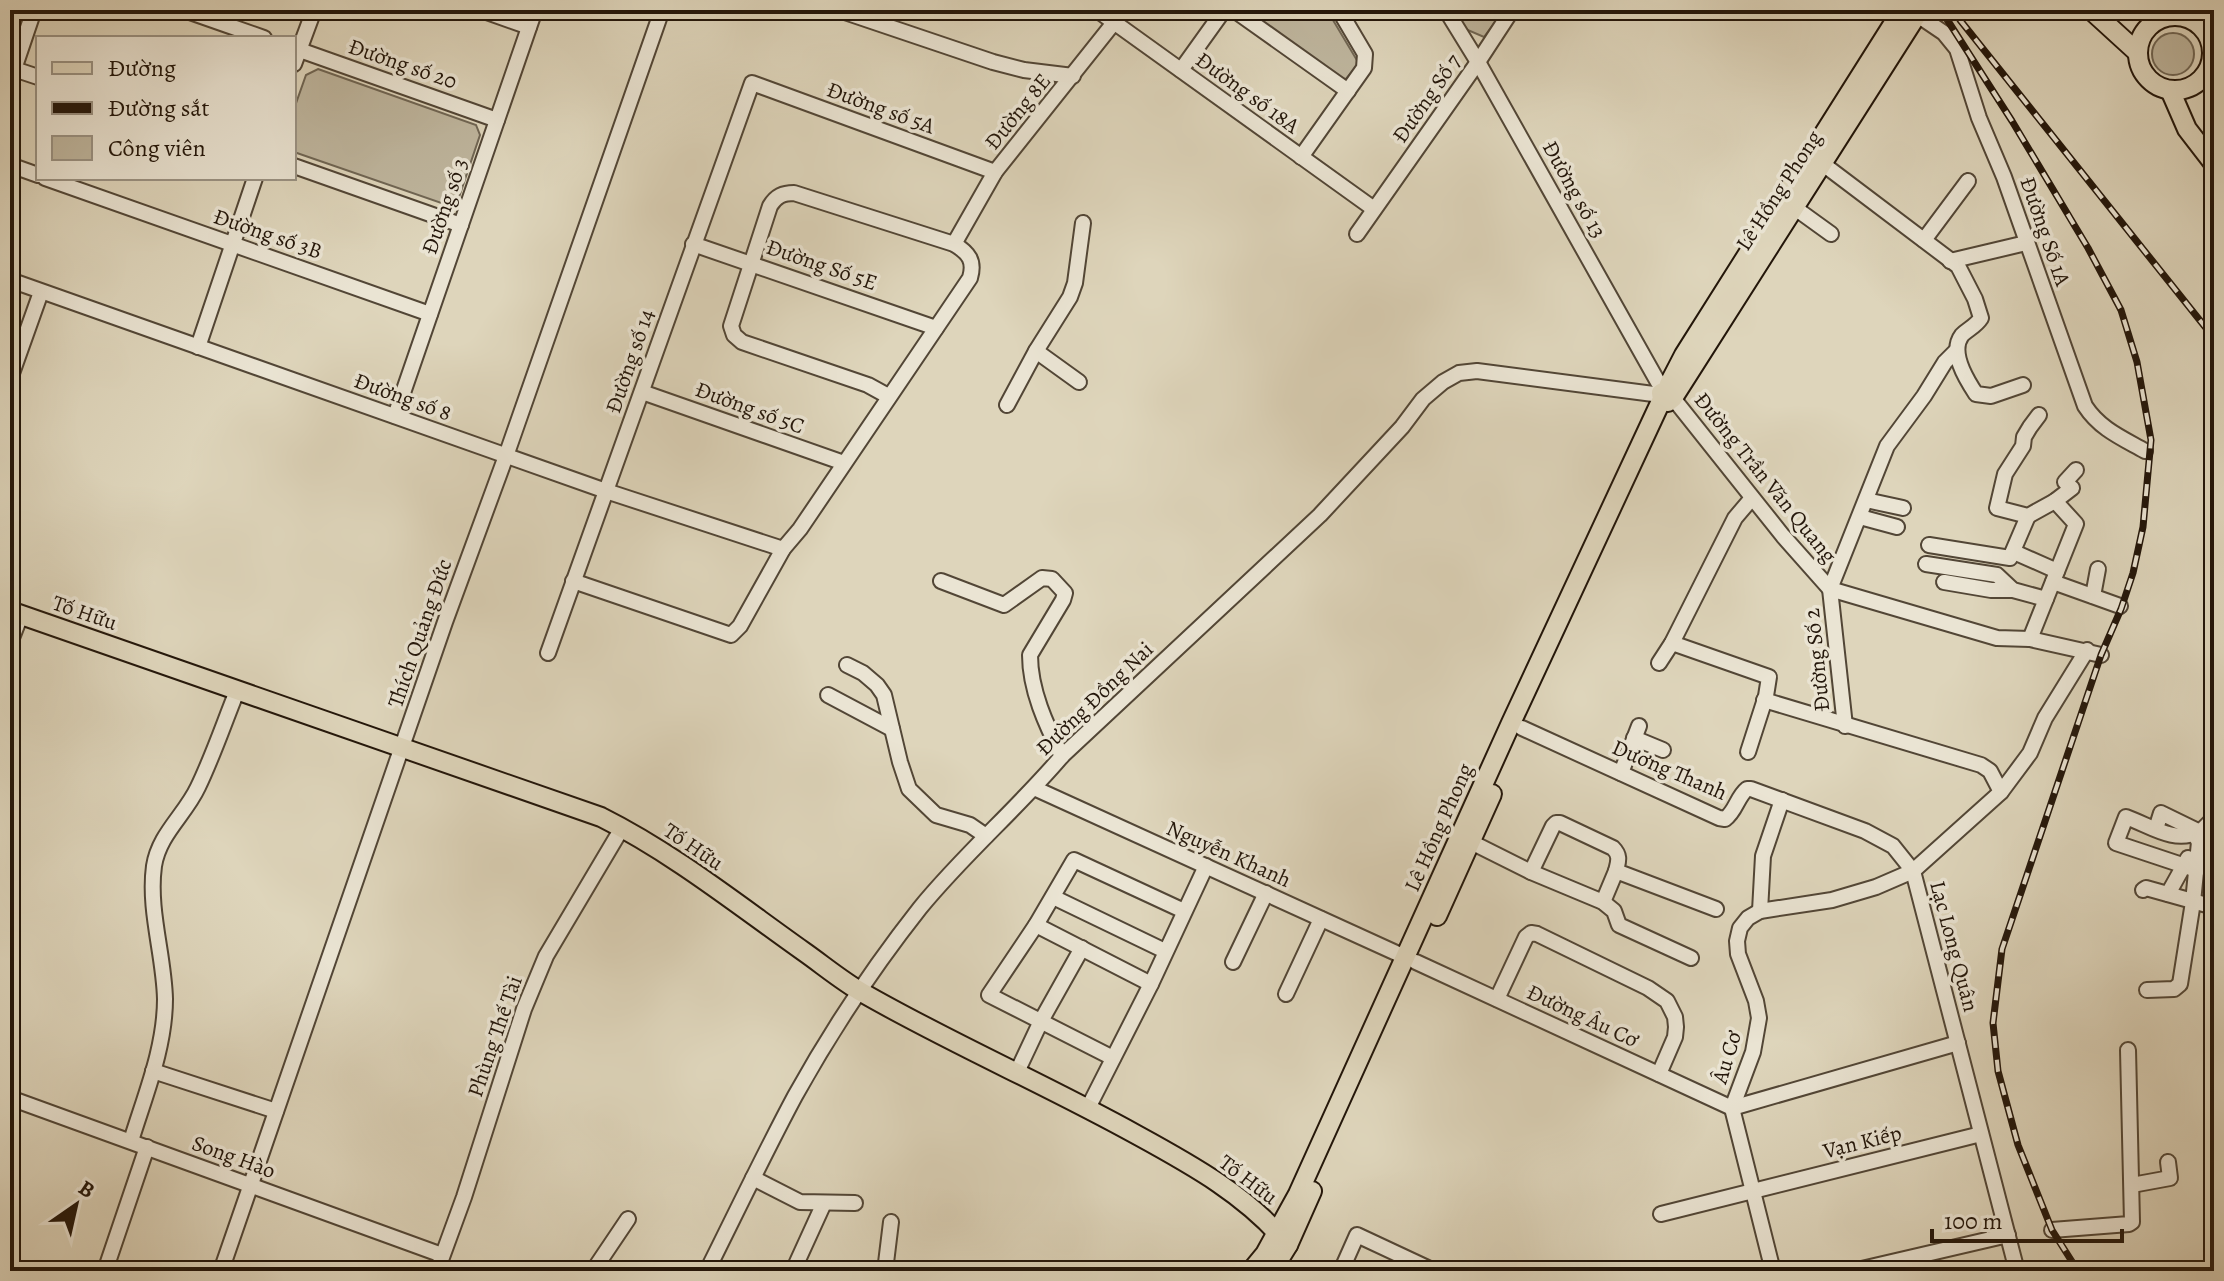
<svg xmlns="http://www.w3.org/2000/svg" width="2224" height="1281" viewBox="0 0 2224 1281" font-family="Alegreya,serif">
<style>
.green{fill:#beb59d;stroke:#706654;stroke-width:2}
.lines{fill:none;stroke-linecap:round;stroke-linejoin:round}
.minor-casing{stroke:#524636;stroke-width:18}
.major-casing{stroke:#23160a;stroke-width:22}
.minor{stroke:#eae4d3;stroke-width:14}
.major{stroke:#ded5bb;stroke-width:18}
.rail-casing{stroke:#23160a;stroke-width:7}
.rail{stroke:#eae4d3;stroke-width:4;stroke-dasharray:12;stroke-linecap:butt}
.labels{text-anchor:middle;stroke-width:7;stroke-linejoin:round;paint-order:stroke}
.street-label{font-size:22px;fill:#23160a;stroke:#eae4d3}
</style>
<rect width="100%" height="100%" fill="#ded5bb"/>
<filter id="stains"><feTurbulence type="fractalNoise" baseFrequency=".0025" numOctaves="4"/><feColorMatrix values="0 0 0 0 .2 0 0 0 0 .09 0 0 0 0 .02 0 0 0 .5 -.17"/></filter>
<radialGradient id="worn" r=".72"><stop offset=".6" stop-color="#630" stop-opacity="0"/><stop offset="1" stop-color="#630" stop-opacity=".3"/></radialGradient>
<!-- green -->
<g class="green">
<polygon points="1245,10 1327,10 1358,62 1355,68 1346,79 1339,78"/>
<polygon points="1452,10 1504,10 1484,37 1463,28"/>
<circle cx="2173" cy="54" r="21"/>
<polygon points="318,69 476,125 480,135 458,200 447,205 294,152 294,109 306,75"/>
</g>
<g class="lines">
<defs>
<g id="minor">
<polyline points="184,10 264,38"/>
<polyline points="481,10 529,27"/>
<polyline points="839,10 993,62 1024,70 1073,76"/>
<polyline points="1097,10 1374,209"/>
<polyline points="1234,10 1348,91"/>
<polyline points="1446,10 1478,62 1663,391"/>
<path d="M1910,10L1944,33L1957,49L1979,118L2004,177L2085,406C2100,429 2122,438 2145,451"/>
<polyline points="294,48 497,120"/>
<polyline points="2212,58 2214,60"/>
<polyline points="294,64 314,10"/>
<polyline points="14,69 38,77"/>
<polyline points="1181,70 1224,10"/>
<polyline points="10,81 34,10"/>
<polyline points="1301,157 1364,68 1365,54 1339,10"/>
<path d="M1823,164L1958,266L1975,299L1981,318C1976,326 1968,329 1962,335C1949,352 1966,379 1976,394L1991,396L2023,385"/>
<polyline points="10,165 38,175"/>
<polyline points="294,166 461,225"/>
<polyline points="45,178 430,314"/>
<polyline points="1795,208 1831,234"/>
<polyline points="1357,234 1478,62 1512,10"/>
<polyline points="1924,240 1968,181"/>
<polyline points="693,244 936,328"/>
<polyline points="954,244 995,172 1124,10"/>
<polyline points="1950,261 2026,243"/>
<polyline points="10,280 606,491 783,549"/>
<polyline points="198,347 255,178"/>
<polyline points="1036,351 1079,382"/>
<polyline points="10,379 41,292"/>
<polyline points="642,392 844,463"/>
<polyline points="1673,398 1783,536 1830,589 1997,638 2030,639 2101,655"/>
<polyline points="1007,405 1036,351 1070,297 1075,283 1083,223"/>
<polyline points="2039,415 2030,427 2024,437 2023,446 2005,474 1997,508 2028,516 2055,501 2072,488 2065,482 2076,470"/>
<polyline points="395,416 535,10"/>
<polyline points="1866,500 1903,508"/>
<polyline points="1860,517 1897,527"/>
<polyline points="1929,545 2010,558 2028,516"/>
<polyline points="2014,552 2057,571"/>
<polyline points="1926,564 1997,575 2013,590 2046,599"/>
<path d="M573,581L731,635L740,626L783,549L800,529L970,278C975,261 969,253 954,244L794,193C783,193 776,196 770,206L731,326L734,335L742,342L868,385L888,396"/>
<path d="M941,581L1004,605L1042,578L1052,579L1065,593L1063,600L1030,655C1030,690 1046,725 1062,756"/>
<polyline points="1944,582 1991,590 2013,590"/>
<polyline points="2053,582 2120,606"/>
<polyline points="2093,596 2098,569"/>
<polyline points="2030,639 2076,524 2055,501"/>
<polyline points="10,643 21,615"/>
<polyline points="1672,643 1769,677 1766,696 1748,752"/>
<polyline points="548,653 752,83 995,172"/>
<polyline points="1659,663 1672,643 1735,518 1752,498"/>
<polyline points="847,665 863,673 877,685 884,695 900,762 909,789 936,815 970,825 986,836"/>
<polyline points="828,695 892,729"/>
<polyline points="1764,700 1981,765 1990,771 2001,792"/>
<polyline points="1845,726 1830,589 1887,446 1924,396 1945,362 1957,350"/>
<path d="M1522,728L1719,818L1725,819C1736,811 1737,797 1747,789H1751L1865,831L1893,846L1913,871L2017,1271"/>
<polyline points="1634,738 1663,750"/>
<polyline points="1621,773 1639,726"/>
<polyline points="1034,788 1405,957"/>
<polyline points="2156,829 2161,813 2200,832"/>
<polyline points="2197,839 2200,832 2214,818"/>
<polyline points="1471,842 1531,872 1603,902 1614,911 1619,925 1691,958"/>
<path d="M2197,870L2116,843L2126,817C2153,827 2172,843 2200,832"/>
<path d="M1531,872L1553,826L1556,823H1560L1613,848C1621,856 1618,862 1616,871L1716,909"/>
<polyline points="2143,890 2146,888 2214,907"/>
<polyline points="2168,894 2188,858"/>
<polyline points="1053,897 1165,951"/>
<polyline points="1603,902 1616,871"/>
<polyline points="1760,911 1763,856 1782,800"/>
<polyline points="1036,925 1151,984"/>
<polyline points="1233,962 1266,893"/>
<polyline points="1416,962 1732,1108 1958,1043"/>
<polyline points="2147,990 2174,989 2180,984 2193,902 2200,832"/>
<polyline points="1286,994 1321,919"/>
<polyline points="1497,999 1526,937 1531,933 1537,934 1648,988 1667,1001 1675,1017 1676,1027 1675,1037 1659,1074"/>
<polyline points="1113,1058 989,995 1036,925 1074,860 1184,911"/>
<polyline points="153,1071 276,1111"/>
<polyline points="1017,1072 1041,1021 1082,948"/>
<polyline points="10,1098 442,1255"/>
<polyline points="1088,1108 1151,984 1206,866"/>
<path d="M131,1141C145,1095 165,1048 165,999C164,955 148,910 154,866C159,834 185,815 198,787C213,756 224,723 237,691"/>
<polyline points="753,1178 800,1202 855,1203"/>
<polyline points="2132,1185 2170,1178 2168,1162"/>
<polyline points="1661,1214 1981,1134"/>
<polyline points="2052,1230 2129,1224 2132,1222 2128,1050"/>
<polyline points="105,1271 147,1147"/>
<polyline points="221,1271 445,622 506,456 662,10"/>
<polyline points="437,1271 464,1197 524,1009 546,956 622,828"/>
<polyline points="593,1271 628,1219"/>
<path d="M707,1271C736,1213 764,1154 795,1096C830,1033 875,965 920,908C964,854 1017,809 1062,756L1320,515L1402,427L1423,399L1443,382L1459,373L1477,371L1661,395"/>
<polyline points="793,1271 824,1203"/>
<polyline points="885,1271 891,1222"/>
<polyline points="1341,1271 1357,1235 1434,1271"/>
<polyline points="1773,1271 1732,1108 1753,1052 1759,1018 1756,1001 1738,954 1737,941 1740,928 1748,918 1760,911 1832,900 1876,887 1913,871 2001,792 2030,753 2045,718 2087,650"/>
<polyline points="1853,1271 2008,1235"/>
</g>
<g id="major">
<polyline points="2091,10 2137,52"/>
<circle cx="2175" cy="53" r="37"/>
<polyline points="2170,90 2187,129 2214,164"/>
<polyline points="1669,384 1684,355 1902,10"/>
<polyline points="1668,402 1673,398 1920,10"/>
<path d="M10,611L601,817C673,853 738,905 803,951C823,965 842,981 863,993C952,1044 1047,1085 1137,1135C1192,1165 1248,1196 1288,1245"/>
<polyline points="1437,916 1492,794"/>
<polyline points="1251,1271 1265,1254 1298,1194 1511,723 1662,399 1661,393 1668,389 1674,394"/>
<polyline points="1272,1271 1288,1245 1312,1191"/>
</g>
</defs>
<!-- minor casing -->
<use href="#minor" class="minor-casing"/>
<!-- major casing -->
<use href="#major" class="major-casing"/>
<!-- minor -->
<use href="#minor" class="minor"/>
<!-- major -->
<use href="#major" class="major"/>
<defs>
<g id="rail">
<polyline points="1941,10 2012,121 2088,248 2121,310 2137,362 2151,440 2143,527 2133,573 2121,609 2101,655 2002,949 1993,1023 1998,1071 2018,1145 2052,1230 2078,1271"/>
<polyline points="1960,20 2214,338"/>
</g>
</defs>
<!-- rail casing -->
<use href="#rail" class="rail-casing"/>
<!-- rail -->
<use href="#rail" class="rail"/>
</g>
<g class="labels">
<!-- street labels -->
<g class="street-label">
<text transform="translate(403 63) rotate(19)" y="8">Đường số 20</text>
<text transform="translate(1248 92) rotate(36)" y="8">Đường số 18A</text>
<text transform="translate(1426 98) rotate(-55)" y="8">Đường Số 7</text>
<text transform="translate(881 107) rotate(20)" y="8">Đường số 5A</text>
<text transform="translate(1017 111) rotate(-51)" y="8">Đường 8E</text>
<text transform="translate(1575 189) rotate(61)" y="8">Đường số 13</text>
<text transform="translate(1778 190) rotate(-57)" y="8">Lê Hồng Phong</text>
<text transform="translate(444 206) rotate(-71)" y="8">Đường số 3</text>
<text transform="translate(2046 231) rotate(71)" y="8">Đường Số 1A</text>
<text transform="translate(268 233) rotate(19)" y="8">Đường số 3B</text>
<text transform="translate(822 264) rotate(19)" y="8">Đường Số 5E</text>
<text transform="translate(629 361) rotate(-71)" y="8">Đường số 14</text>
<text transform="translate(403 396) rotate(20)" y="8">Đường số 8</text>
<text transform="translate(750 407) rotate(20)" y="8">Đường số 5C</text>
<text transform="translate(1766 477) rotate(51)" y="8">Đường Trần Văn Quang</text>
<text transform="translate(85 612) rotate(19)" y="8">Tố Hữu</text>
<text transform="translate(419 633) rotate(-71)" y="8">Thích Quảng Đức</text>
<text transform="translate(1816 660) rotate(-96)" y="8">Đường Số 2</text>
<text transform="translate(1094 698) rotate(-44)" y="8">Đường Đồng Nai</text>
<text transform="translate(1670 769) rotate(23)" y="8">Dương Thanh</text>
<text transform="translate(1438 827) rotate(-66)" y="8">Lê Hồng Phong</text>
<text transform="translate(694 846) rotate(34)" y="8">Tố Hữu</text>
<text transform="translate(1229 853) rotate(24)" y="8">Nguyễn Khanh</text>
<text transform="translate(1955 946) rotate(75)" y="8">Lạc Long Quân</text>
<text transform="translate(1583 1015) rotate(25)" y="8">Đường Âu Cơ</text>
<text transform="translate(494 1036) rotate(-71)" y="8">Phùng Thế Tài</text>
<text transform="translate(1726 1057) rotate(-73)" y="8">Âu Cơ</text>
<text transform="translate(1862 1141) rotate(-14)" y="8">Vạn Kiếp</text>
<text transform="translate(234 1156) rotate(20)" y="8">Song Hào</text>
<text transform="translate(1249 1179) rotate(37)" y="8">Tố Hữu</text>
</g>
</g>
<!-- margin -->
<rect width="2224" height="1281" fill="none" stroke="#ded5bb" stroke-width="40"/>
<rect x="12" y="12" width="2200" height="1257" fill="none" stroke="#23160a" stroke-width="4"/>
<rect x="20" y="20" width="2184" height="1241" fill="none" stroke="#23160a" stroke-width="2"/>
<!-- legend -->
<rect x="36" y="36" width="260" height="144" fill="#eae4d3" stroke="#9a9283" stroke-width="2"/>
<rect x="52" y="62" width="40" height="12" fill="#ded5bb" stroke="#9a9283" stroke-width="2"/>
<text x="108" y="76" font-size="24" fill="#23160a">Đường</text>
<rect x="52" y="102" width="40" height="12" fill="#23160a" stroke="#9a9283" stroke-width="2"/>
<text x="108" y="116" font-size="24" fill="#23160a">Đường sắt</text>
<rect x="52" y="136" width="40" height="24" fill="#beb59d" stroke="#9a9283" stroke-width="2"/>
<text x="108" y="156" font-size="24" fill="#23160a">Công viên</text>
<!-- north arrow -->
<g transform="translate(76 1205) rotate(34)" stroke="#eae4d3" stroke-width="6" paint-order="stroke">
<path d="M0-6L14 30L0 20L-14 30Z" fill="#23160a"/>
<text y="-12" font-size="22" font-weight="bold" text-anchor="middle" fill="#23160a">B</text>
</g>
<!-- scale -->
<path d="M1932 1229v12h190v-12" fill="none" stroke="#23160a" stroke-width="4"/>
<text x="1944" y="1229" font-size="24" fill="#23160a" stroke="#eae4d3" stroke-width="6" paint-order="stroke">100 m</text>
<rect width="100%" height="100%" filter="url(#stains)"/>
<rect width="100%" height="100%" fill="url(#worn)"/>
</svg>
